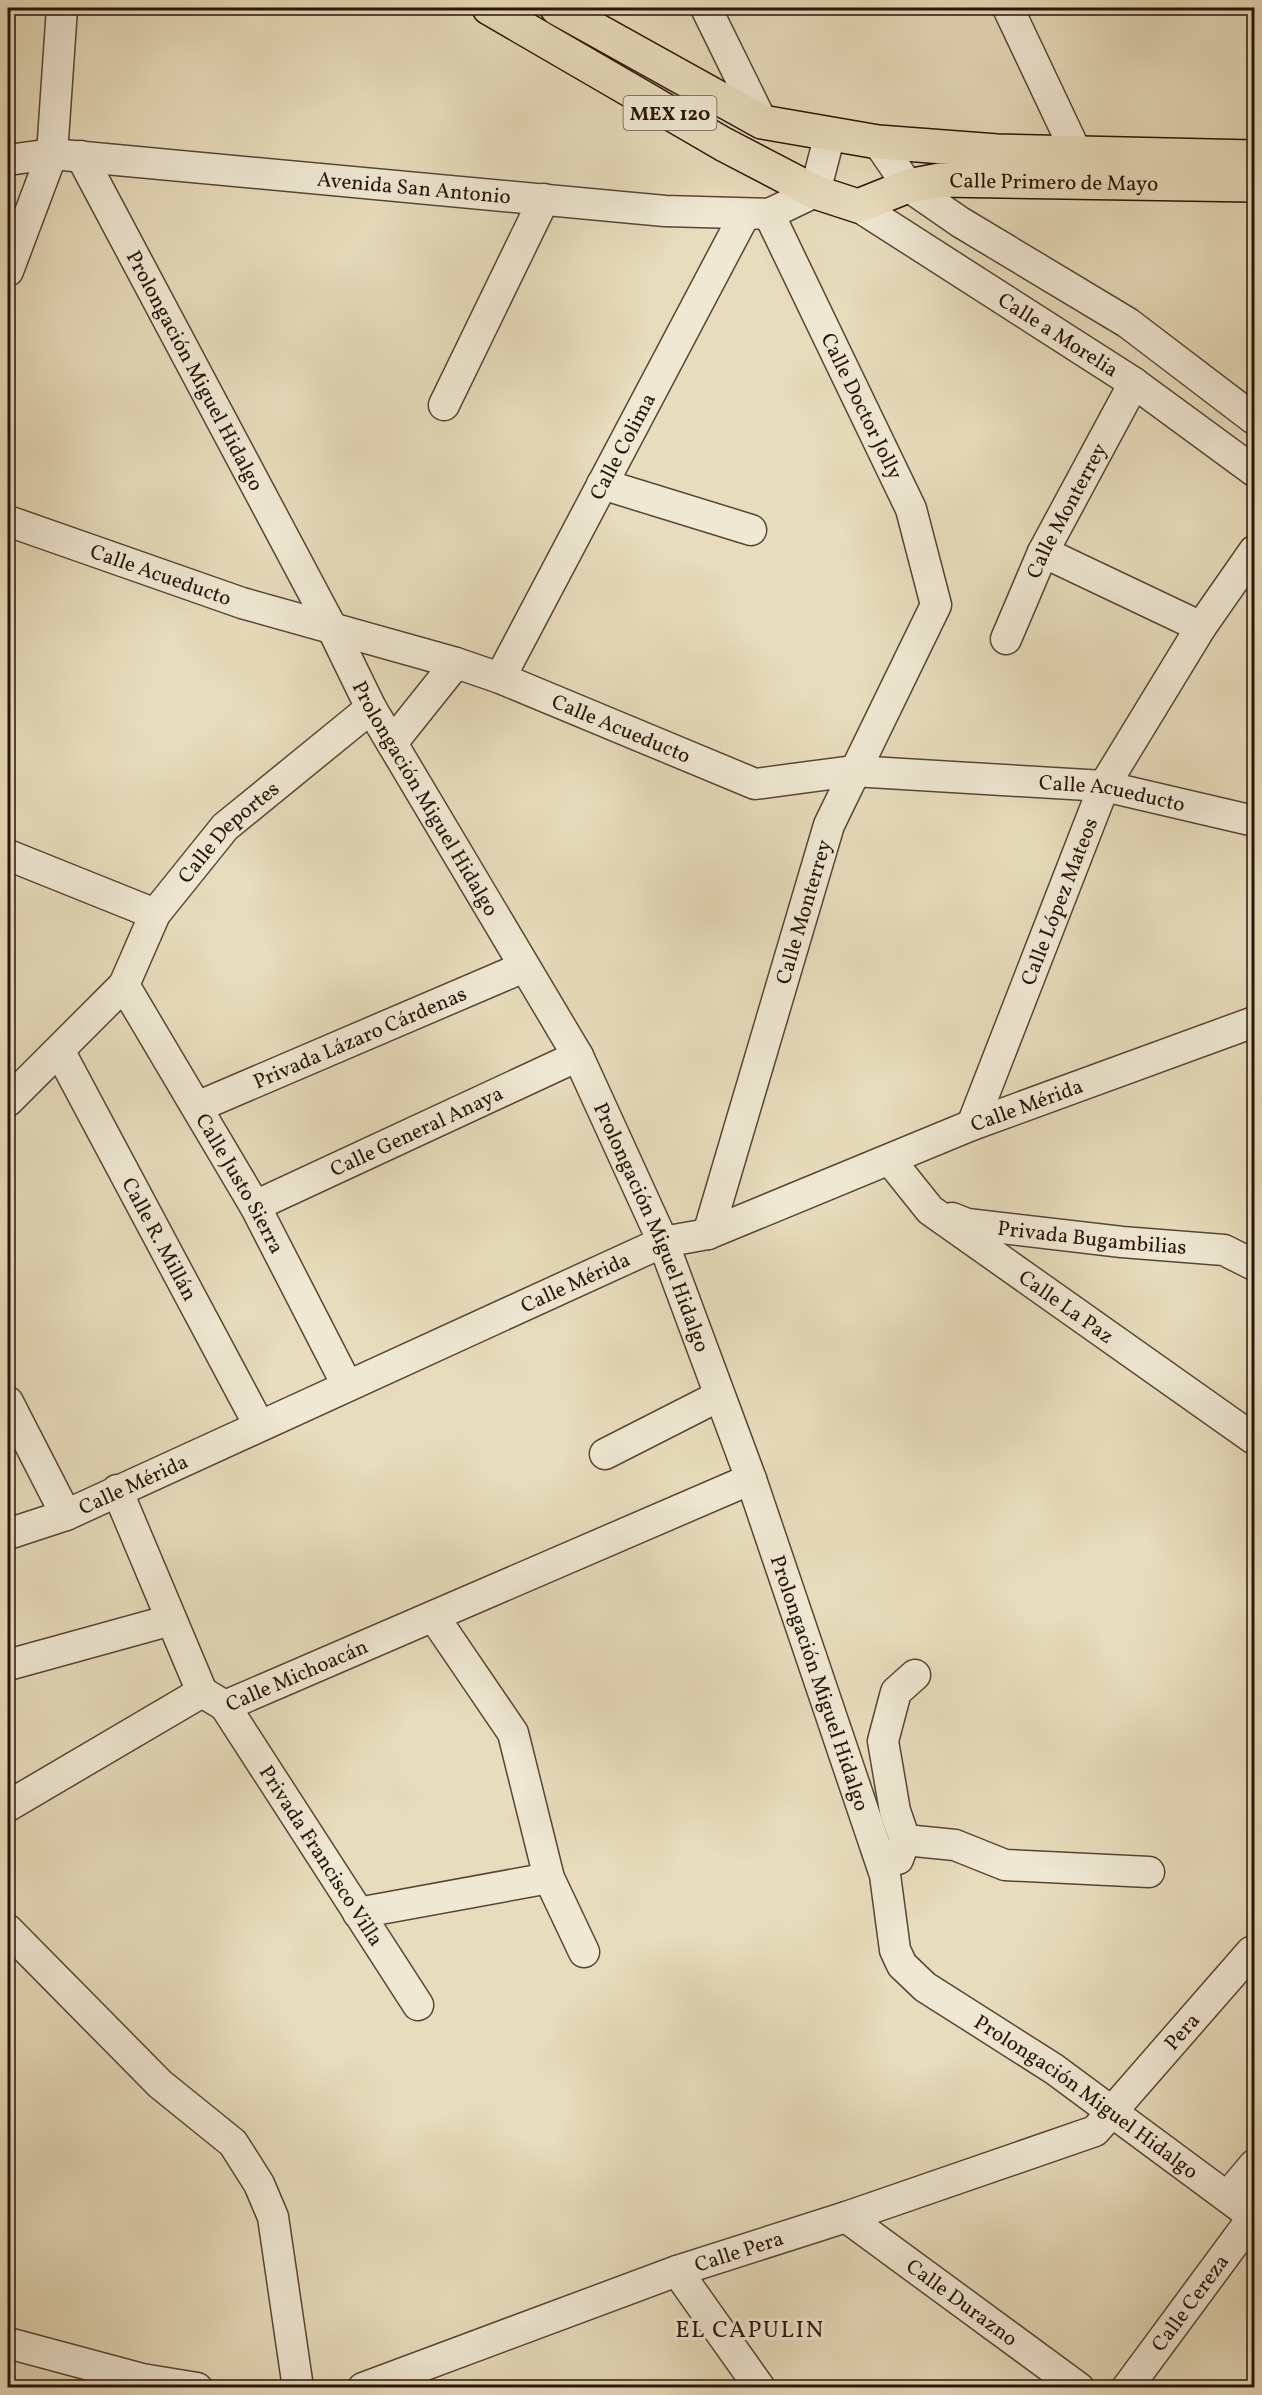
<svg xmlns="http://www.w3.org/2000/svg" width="1262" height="2395" viewBox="0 0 1262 2395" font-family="Vollkorn,serif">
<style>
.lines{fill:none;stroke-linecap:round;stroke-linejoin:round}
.minor-casing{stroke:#584535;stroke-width:33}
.major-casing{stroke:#291308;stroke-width:36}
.minor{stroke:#efe8d3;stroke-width:30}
.major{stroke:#e7dcbb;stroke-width:33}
.labels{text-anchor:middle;stroke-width:6;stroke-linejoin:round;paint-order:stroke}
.shield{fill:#efe8d3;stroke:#645345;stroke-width:1.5}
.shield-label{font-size:20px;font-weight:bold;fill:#291308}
.street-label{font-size:21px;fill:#291308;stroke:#efe8d3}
.quarter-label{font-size:24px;letter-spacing:1.5px;fill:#291308;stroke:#efe8d3}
</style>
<rect width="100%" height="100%" fill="#e7dcbb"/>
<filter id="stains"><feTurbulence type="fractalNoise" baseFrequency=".00333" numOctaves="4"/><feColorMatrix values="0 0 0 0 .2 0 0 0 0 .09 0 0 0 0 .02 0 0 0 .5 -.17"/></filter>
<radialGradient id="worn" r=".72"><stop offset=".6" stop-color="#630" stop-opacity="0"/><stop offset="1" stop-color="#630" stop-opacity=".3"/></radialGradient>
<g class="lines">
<defs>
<g id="minor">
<polyline points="706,8 762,122"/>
<polyline points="1008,8 1077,154 1081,175"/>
<polyline points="878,142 908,186 960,222 1128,323 1254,419"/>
<path id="s1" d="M81,156L333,630L371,708L578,1056L663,1242L751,1479L885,1875L895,1950L902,1965L925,1987L1054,2069L1254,2217"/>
<path id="s2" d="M8,160L52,154L665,211L769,214L815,192L830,134"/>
<path id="s3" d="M858,206L1134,383L1254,471"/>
<polyline points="8,271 52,154 62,8"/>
<polyline points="444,405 544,199"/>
<polyline points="602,484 751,530"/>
<path id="s4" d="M8,521L242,603L456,663L500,678L755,784L853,771L1104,786L1254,821"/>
<polyline points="1043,552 1201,627"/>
<path id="s5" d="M1006,639L1043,552L1134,383"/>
<path id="s6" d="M500,678L745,214"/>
<polyline points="392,743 456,663"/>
<polyline points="8,855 155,914"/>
<path id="s7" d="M124,985L255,1206L347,1385"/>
<path id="s8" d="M60,1052L259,1425"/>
<path id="s9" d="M8,1101L124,985L155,914L225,827L371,708"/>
<path id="s10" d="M197,1107L524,967"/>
<path id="s11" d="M972,1125L1104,786L1201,627L1254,551"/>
<path id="s12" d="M890,1160L930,1210L1254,1439"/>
<path id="s13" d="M255,1206L578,1056"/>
<path id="s14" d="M952,1218L967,1224L1122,1242L1224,1250L1254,1265"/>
<path id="s15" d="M708,1234L829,825L936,605L911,509L769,214"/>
<polyline points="8,1402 66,1515"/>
<polyline points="605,1454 719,1396"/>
<polyline points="117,1490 202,1692"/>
<path id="s16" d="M8,1534L66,1515L663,1242L708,1234L972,1125L1254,1022"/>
<polyline points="434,1617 513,1733 549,1878 584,1952"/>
<polyline points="8,1665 171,1620"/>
<path id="s17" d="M225,1706L418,2005"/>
<path id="s18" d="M8,1806L202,1692L225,1706L751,1479"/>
<polyline points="905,1840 955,1845 1005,1865 1149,1872"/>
<polyline points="898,1859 905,1840 895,1811 883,1741 896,1692 915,1675"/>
<polyline points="358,1913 549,1878"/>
<polyline points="8,1930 160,2084 233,2143 259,2184 273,2217 298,2388"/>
<polyline points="1228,2196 1254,2165"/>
<path id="s19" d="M846,2217L1079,2388"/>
<polyline points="677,2271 760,2388"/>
<polyline points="8,2343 142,2379 197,2388"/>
<path id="s20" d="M363,2388L677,2271L846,2217L1095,2131L1251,1952"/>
<path id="s21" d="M1127,2388L1254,2216"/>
</g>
<g id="major">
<path id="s22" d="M489,8L723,144L815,192L858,206L908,186L940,180L1254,185"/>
<polyline points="557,8 762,122 878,142 997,151 1254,157"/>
</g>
</defs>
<!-- minor casing -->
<use href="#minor" class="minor-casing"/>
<!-- major casing -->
<use href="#major" class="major-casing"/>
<!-- minor -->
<use href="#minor" class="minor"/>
<!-- major -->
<use href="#major" class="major"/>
</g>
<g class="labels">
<!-- shield labels -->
<rect class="shield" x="623.5" y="96" width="93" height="34" rx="4.5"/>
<g class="shield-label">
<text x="670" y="120">MEX 120</text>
</g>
<!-- street labels -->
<g class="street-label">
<text dy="7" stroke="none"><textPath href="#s22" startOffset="620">Calle Primero de Mayo</textPath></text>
<text dy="7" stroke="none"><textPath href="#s2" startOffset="408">Avenida San Antonio</textPath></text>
<text dy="7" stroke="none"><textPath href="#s3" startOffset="238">Calle a Morelia</textPath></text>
<text dy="7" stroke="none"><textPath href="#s1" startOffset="243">Prolongación Miguel Hidalgo</textPath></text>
<text transform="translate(862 406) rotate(64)" y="7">Calle Doctor Jolly</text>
<text dy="7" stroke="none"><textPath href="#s6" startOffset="262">Calle Colima</textPath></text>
<text dy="7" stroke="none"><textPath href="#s5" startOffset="142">Calle Monterrey</textPath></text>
<text dy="7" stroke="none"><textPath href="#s4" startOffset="162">Calle Acueducto</textPath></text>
<text dy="7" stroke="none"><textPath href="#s4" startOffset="648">Calle Acueducto</textPath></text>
<text dy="7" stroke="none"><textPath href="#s4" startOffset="1152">Calle Acueducto</textPath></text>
<text dy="7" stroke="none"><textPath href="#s1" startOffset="729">Prolongación Miguel Hidalgo</textPath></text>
<text dy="7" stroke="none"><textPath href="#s9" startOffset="352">Calle Deportes</textPath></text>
<text dy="7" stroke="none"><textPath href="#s11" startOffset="240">Calle López Mateos</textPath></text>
<text dy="7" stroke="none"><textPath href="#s15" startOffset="336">Calle Monterrey</textPath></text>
<text dy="7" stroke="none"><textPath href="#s10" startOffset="177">Privada Lázaro Cárdenas</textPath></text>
<text dy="7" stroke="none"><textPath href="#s16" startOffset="1107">Calle Mérida</textPath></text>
<text dy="7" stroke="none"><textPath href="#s13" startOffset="178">Calle General Anaya</textPath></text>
<text dy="7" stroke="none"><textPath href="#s7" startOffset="230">Calle Justo Sierra</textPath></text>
<text dy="7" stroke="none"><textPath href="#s1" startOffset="1215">Prolongación Miguel Hidalgo</textPath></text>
<text dy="7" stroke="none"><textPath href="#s14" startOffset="142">Privada Bugambilias</textPath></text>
<text dy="7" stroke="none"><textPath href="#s8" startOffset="212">Calle R. Millán</textPath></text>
<text dy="7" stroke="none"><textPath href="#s16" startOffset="621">Calle Mérida</textPath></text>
<text dy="7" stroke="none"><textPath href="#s12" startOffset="231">Calle La Paz</textPath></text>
<text dy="7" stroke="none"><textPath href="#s16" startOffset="135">Calle Mérida</textPath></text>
<text dy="7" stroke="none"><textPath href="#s18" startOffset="330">Calle Michoacán</textPath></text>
<text dy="7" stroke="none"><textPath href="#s1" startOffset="1701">Prolongación Miguel Hidalgo</textPath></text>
<text dy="7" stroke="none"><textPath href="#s17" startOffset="178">Privada Francisco Villa</textPath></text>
<text dy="7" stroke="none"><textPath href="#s20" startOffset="908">Pera</textPath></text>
<text dy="7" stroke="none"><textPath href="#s1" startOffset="2223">Prolongación Miguel Hidalgo</textPath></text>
<text dy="7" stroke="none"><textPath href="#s20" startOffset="400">Calle Pera</textPath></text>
<text dy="7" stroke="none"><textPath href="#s19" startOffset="144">Calle Durazno</textPath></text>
<text dy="7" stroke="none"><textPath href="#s21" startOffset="106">Calle Cereza</textPath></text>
</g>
<!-- quarter labels -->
<g class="quarter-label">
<text x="750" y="2337">EL CAPULIN</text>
</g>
</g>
<!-- margin -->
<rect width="1262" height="2395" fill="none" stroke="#e7dcbb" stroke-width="30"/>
<rect x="9" y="9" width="1244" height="2377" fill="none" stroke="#291308" stroke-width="3"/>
<rect x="15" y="15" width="1232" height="2365" fill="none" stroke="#291308" stroke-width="1.5"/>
<rect width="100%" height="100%" filter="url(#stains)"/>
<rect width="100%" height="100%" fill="url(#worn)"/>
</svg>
